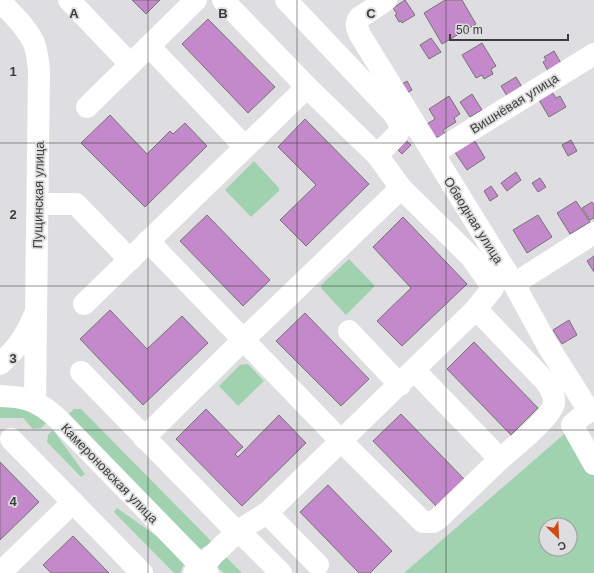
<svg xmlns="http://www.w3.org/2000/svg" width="594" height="573" viewBox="0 0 594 573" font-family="Helvetica,sans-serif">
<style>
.green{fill:#a0d2b0;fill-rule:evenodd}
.building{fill:#c489ca;stroke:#757475}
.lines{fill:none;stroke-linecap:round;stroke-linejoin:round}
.minor{stroke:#fff;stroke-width:22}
.grid{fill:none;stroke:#3c3c3c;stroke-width:1;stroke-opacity:0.55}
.labels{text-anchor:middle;stroke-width:3.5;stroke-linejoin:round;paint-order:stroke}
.street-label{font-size:13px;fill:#3c3c3c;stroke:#dedee0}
.grid-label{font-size:13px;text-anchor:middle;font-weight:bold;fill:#3c3c3c;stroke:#dedee0;stroke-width:3.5;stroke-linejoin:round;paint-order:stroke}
</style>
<rect width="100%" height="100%" fill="#dedee0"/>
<!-- green -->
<g class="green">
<polygon points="254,161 279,188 279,191 251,217 225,190"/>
<polygon points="349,259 375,286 346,315 321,288 321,285"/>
<polygon points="248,364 264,381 238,406 219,386 240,365"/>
<path d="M0,405C18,407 32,411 46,423L41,428L33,429L23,418H0Z"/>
<polygon points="74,409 81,409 213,543 200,549 69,414"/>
<path d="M585,416L589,443L594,450V573H404ZM546,525H570V549H546Z"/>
<polygon points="53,430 85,474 81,477 47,442 48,435"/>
<polygon points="117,508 158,537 184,564 180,573 174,573 114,512"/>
<polygon points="224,555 242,573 224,573 218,568"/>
</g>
<!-- building -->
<g class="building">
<polygon points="132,0 160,0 146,14"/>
<polygon points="405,0 415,15 402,23 401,21 399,22 395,15 397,14 393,8"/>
<polygon points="445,0 462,0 476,24 442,44 424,13"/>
<polygon points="208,19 275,87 248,113 182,44"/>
<polygon points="431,38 441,52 429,59 420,45"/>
<polygon points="482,43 496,66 491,69 493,74 484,79 482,75 476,78 462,55"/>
<polygon points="554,51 561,63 548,71 543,62 546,60 544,57"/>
<polygon points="516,77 522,87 507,96 501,86"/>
<polygon points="407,81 412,90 402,96 397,87"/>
<polygon points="552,92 556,98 560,96 566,107 549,117 539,100"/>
<polygon points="472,94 482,110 470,117 460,102"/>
<polygon points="449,96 460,114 454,118 456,122 443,130 447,136 429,138 422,127 435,119 429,109"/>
<polygon points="110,115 147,154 170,131 173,134 185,123 207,146 145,207 81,143"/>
<polygon points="305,119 369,184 306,246 280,220 316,185 278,147"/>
<polygon points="401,136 411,145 402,154 393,145"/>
<polygon points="473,138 485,158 467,170 454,151"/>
<polygon points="571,140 577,151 568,156 562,145"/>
<polygon points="516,172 521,180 507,191 501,183"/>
<polygon points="540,178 546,187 538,192 532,183"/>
<polygon points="491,186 498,196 490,201 484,191"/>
<polygon points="576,201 590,222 570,234 557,213"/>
<polygon points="592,202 594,205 594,218 590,220 582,208"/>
<polygon points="207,215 270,280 243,306 180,241"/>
<polygon points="538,215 552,237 527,253 513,230"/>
<polygon points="403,217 467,284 402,346 377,321 411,288 373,247"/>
<polygon points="594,256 594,272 587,261"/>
<polygon points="110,310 147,349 182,316 208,343 143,405 80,339"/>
<polygon points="305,313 369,379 341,406 276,341"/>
<polygon points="569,320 577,335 562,344 553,330"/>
<polygon points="474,342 538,408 511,435 447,369"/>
<polygon points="206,409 243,447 235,454 238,457 279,415 306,443 242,506 176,439"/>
<polygon points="401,414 465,480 437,507 373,441"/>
<polygon points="0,462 39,502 0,540"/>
<polygon points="328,485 392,551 370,573 359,573 300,512"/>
<polygon points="73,536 109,573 51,573 43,565"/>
</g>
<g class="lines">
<!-- minor -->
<g class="minor">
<polyline points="69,0 130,64"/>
<polyline points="223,0 307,87 377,155 397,135 401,126 394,114 286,0"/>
<path d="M386,0L359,18C355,23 357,28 360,35L514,284L548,346L579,395L584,403L591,410L594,411"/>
<path d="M0,1C12,14 26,26 34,43C37,51 38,61 39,70L35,401"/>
<polyline points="149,46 245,147"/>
<polyline points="87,107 196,0"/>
<polyline points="434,153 594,54"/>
<polyline points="38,204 76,204 130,260"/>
<polyline points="148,241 341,441 423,522 433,522 439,518 500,459"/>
<polyline points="514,284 594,233"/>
<polyline points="84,304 307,87"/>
<polyline points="349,331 400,385"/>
<path d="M0,364C17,348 25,338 34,316"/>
<path d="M414,370L500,459C512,449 552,417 554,403C555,395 550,389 547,383L476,309"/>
<polyline points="81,372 229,524 250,542 281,573"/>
<path d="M0,396C27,397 37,400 57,418L208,573"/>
<polyline points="591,410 582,416 572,425 594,464"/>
<polyline points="144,438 243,340 401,188"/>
<polyline points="11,439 142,573"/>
<polyline points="267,513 318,565"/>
<polyline points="0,573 73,502"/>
<polyline points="194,573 238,531 267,513 476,309 493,288 471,257 401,188 377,155"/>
</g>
</g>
<!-- grid -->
<path class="grid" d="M148,0V573M297,0V573M446,0V573M0,143H594M0,286H594M0,430H594"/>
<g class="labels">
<!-- street labels -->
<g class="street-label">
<text transform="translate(514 103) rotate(-32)" y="5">Вишнёвая улица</text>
<text transform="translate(38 195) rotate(-89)" y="5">Пущинская улица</text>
<text transform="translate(474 220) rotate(58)" y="5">Обводная улица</text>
<text transform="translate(110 473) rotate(46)" y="5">Камероновская улица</text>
</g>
</g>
<g class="grid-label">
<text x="74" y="18">A</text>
<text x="223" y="18">B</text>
<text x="371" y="18">C</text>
<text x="13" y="76">1</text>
<text x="13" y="219">2</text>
<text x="13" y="363">3</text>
<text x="13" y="506">4</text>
</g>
<!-- north arrow -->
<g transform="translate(558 537) rotate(156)"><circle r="19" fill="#dedee0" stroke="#9d9d9e"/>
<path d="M0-3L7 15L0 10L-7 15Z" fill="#d14a12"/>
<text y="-6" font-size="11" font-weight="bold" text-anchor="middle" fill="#3c3c3c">С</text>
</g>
<!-- scale -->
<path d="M450 34v6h118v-6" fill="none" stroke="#3c3c3c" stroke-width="2"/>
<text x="456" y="34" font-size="12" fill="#3c3c3c" stroke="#dedee0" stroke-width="3" paint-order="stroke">50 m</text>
</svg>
